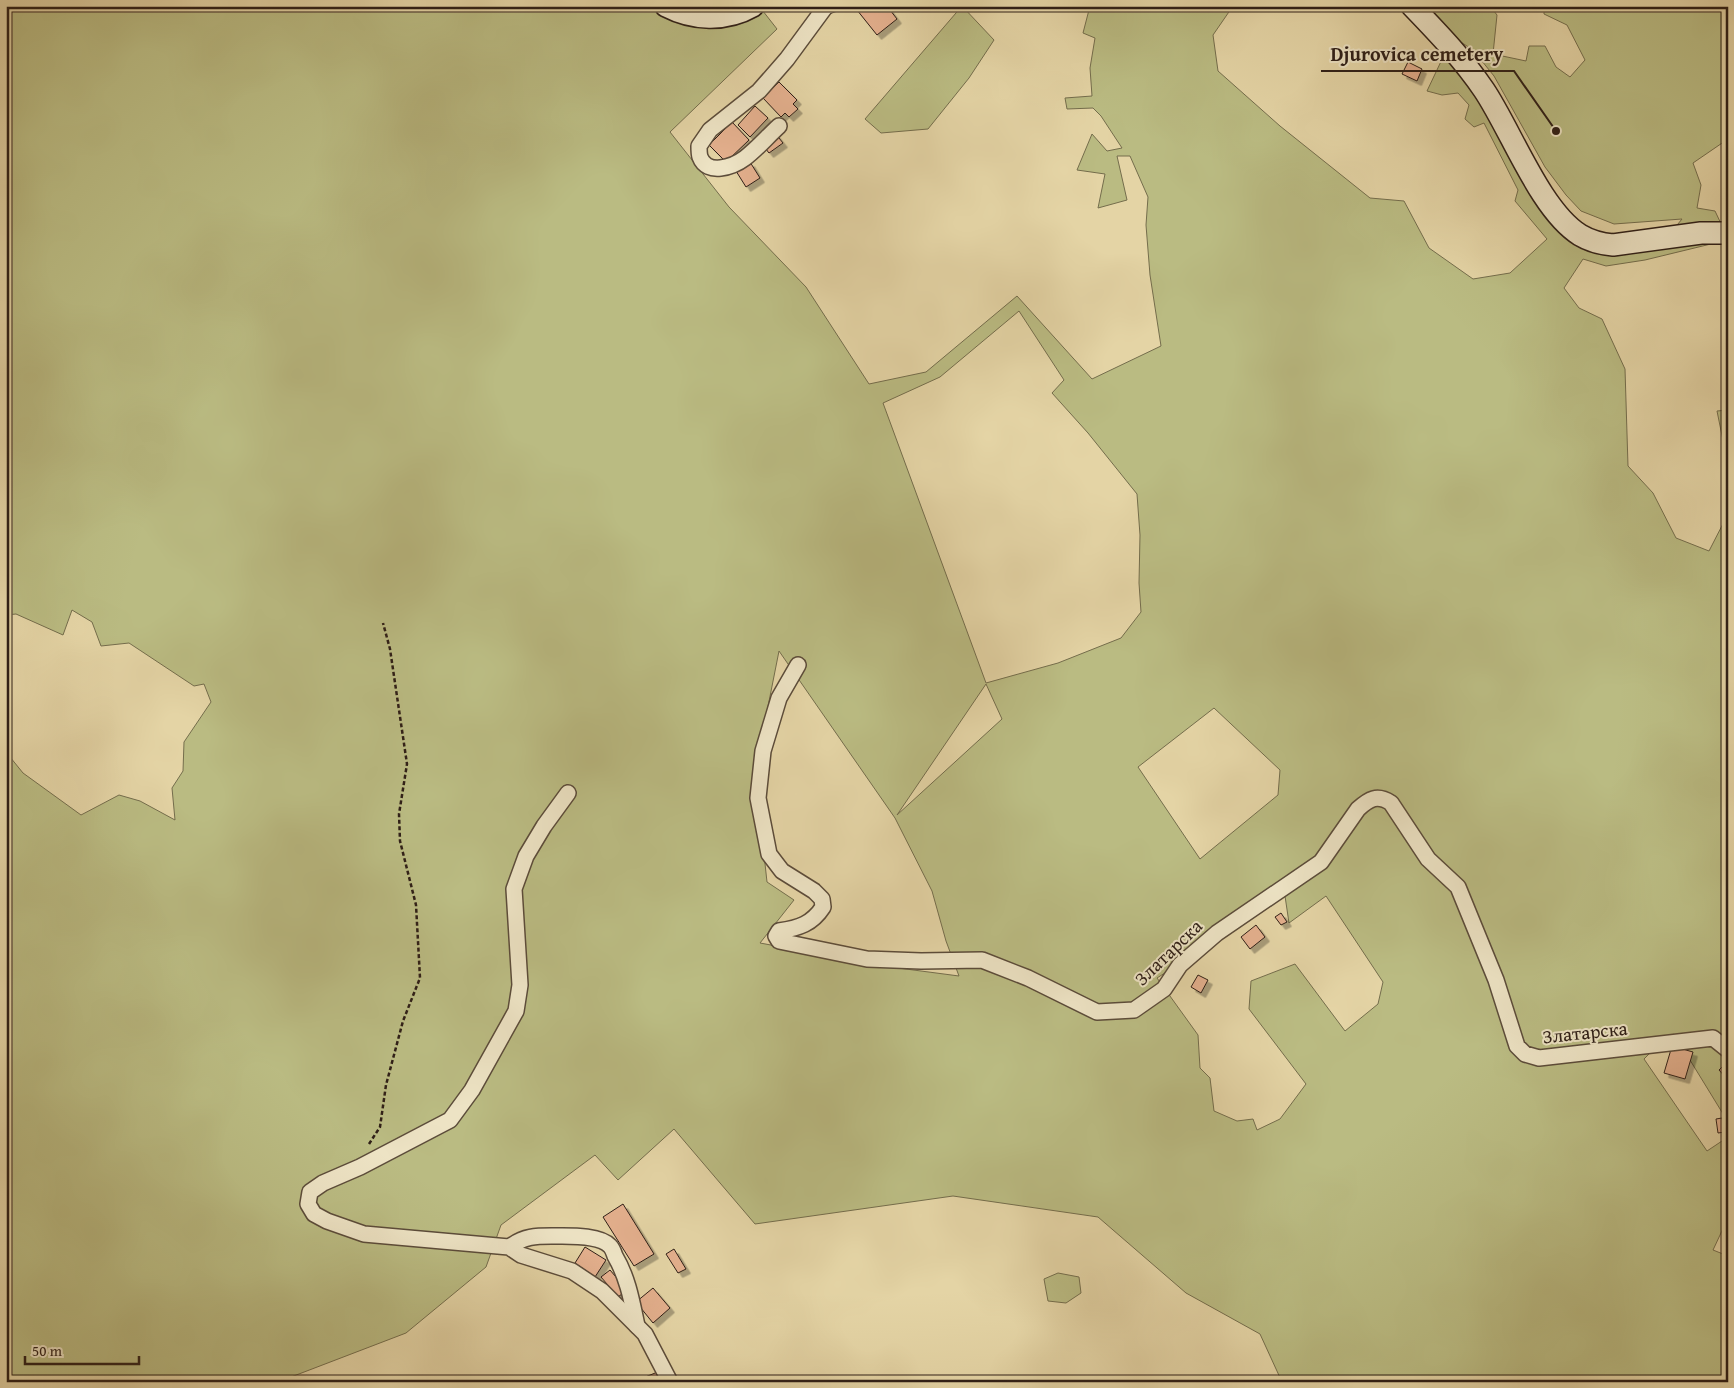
<svg xmlns="http://www.w3.org/2000/svg" width="1734" height="1388" viewBox="0 0 1734 1388" font-family="'Gentium Book Plus',serif">
<style>
.green{fill:#babb82;stroke:#746d4c;fill-rule:evenodd}
.building{fill:#e4b08e;stroke:#2f1f17;filter:url(#shadow)}
.lines{fill:none;stroke-linecap:round;stroke-linejoin:round}
.lane-casing{stroke:#5c4c3a;stroke-width:10}
.street-casing{stroke:#5c4c3a;stroke-width:18}
.secondary-casing{stroke:#2f1f17;stroke-width:24}
.path{stroke:#2f1f17;stroke-width:2.5;stroke-dasharray:4 2.5;stroke-linecap:butt}
.lane{stroke:#ede3c4;stroke-width:8}
.street{stroke:#ede3c4;stroke-width:15}
.secondary{stroke:#ede3c4;stroke-width:21}
.labels{text-anchor:middle;stroke-width:4;stroke-linejoin:round;paint-order:stroke}
.street-label{font-size:19px;fill:#2f1f17;stroke:#ede3c4}
.leader{fill:none;stroke:#2f1f17;stroke-width:2}
.callout-dot{fill:#2f1f17;stroke:#ede3c4;stroke-width:2}
.callout-label{font-size:20px;text-anchor:middle;font-weight:bold;fill:#2f1f17;stroke:#ede3c4;stroke-width:4;stroke-linejoin:round;paint-order:stroke}
</style>
<defs>
<filter id="shadow"><feDropShadow dx="4.5" dy="4.5" stdDeviation="0" flood-color="#0004"/></filter>
</defs>
<rect width="100%" height="100%" fill="#e4d4a5"/>
<filter id="stains"><feTurbulence type="fractalNoise" baseFrequency=".004" numOctaves="4"/><feColorMatrix values="0 0 0 0 .2 0 0 0 0 .09 0 0 0 0 .02 0 0 0 .5 -.17"/></filter>
<radialGradient id="worn" r=".72"><stop offset=".6" stop-color="#630" stop-opacity="0"/><stop offset="1" stop-color="#630" stop-opacity=".3"/></radialGradient>
<!-- green -->
<g class="green">
<path d="M6,6H759L777,29L670,132L729,207L806,287L869,384L926,372L1017,296L1092,379L1161,346L1150,275L1146,225L1148,197L1130,156H1117L1127,200L1098,208L1105,174L1077,170L1092,134L1107,151L1122,148L1101,116L1093,108L1067,109L1065,98L1092,96L1090,68L1095,38L1083,33L1090,6H1233L1213,35L1218,71L1280,126L1370,198L1404,201L1429,248L1473,279L1510,273L1547,239L1515,201L1518,190L1484,123L1474,127L1465,119L1469,105L1458,93L1442,95L1427,91L1445,53L1467,80L1574,241L1660,246L1682,219L1614,224L1581,211L1566,195L1545,167L1494,76L1473,50L1406,6H1490L1497,15L1493,54L1526,61L1529,46H1545L1556,67L1570,77L1585,60L1567,25L1544,14V6H1604L1605,8L1608,6H1728V139L1693,163L1701,185L1697,208L1715,211L1724,230L1715,243L1645,260L1606,266L1583,259L1564,288L1579,308L1602,319L1625,369L1628,466L1653,493L1676,538L1709,551L1728,514V1122L1674,1034L1659,1044L1644,1059L1707,1151L1728,1137V1218L1713,1250L1728,1256V1382H1282L1260,1334L1186,1293L1098,1217L953,1196L755,1224L674,1129L618,1180L595,1155L501,1225L486,1267L406,1333L278,1382H6V752L23,773L81,815L119,795L140,801L175,820L172,788L183,771L184,742L211,702L204,684L194,686L129,643L101,646L92,622L72,610L63,635L16,614L6,615ZM1019,311L1064,380L1052,393L1088,433L1137,494L1140,535L1139,583L1141,612L1121,638L1058,663L986,683L883,403L940,377ZM779,651L895,818L932,891L946,941L959,976L883,966L760,943L794,900L767,882L755,772ZM986,684L1002,719L897,815ZM1214,708L1280,770L1278,795L1200,859L1138,767ZM1285,896L1289,923L1326,896L1383,982L1378,1004L1345,1031L1295,964L1251,981L1249,1009L1306,1084L1280,1119L1257,1130L1253,1119L1237,1121L1214,1111L1210,1078L1200,1068L1198,1035L1157,978Z"/>
<polygon points="962,6 994,40 969,78 928,129 881,133 865,119"/>
<polygon points="1728,410 1728,465 1717,411"/>
<polygon points="1058,1273 1079,1277 1081,1293 1066,1303 1048,1301 1044,1279"/>
</g>
<!-- building -->
<g class="building">
<polygon points="861,6 887,6 897,19 877,35 857,10"/>
<polygon points="1408,62 1422,69 1417,81 1402,74"/>
<polygon points="779,82 797,100 793,104 798,109 789,117 785,113 781,117 763,98"/>
<polygon points="755,106 768,118 750,137 738,125"/>
<polygon points="732,122 749,140 726,162 709,145"/>
<polygon points="775,133 783,143 769,153 762,144"/>
<polygon points="750,162 760,178 746,187 736,171"/>
<polygon points="1281,913 1287,922 1281,925 1275,917"/>
<polygon points="1256,925 1265,937 1250,949 1241,937"/>
<polygon points="1198,975 1208,980 1201,993 1191,987"/>
<polygon points="1672,1046 1693,1052 1685,1079 1664,1073"/>
<polygon points="1728,1061 1728,1078 1727,1079 1719,1070"/>
<polygon points="1722,1118 1725,1132 1718,1133 1716,1119"/>
<polygon points="623,1204 654,1254 634,1266 603,1217"/>
<polygon points="585,1247 606,1260 595,1277 575,1263"/>
<polygon points="674,1249 686,1269 678,1273 666,1254"/>
<polygon points="610,1270 627,1290 618,1297 601,1277"/>
<polygon points="653,1288 670,1308 653,1323 636,1302"/>
<polygon points="660,1371 665,1382 633,1382"/>
</g>
<g class="lines">
<defs>
<polyline id="lane" points="824,11 838,6"/>
<g id="street">
<path d="M779,126C768,136 757,149 745,158C733,167 707,176 700,157C699,154 699,149 699,146L710,130L759,91L787,59L826,6"/>
<path d="M798,665L779,698L763,751L758,798L769,854L782,871L814,891L822,899L823,907C812,924 799,928 779,931L776,936L779,941L867,959L921,961L982,960L1028,978L1097,1012L1134,1010L1164,989L1180,965L1217,933L1321,862L1358,809C1369,799 1377,794 1391,803L1428,859L1458,887L1496,980L1517,1046L1525,1054L1539,1058L1713,1038L1728,1050"/>
<polyline points="568,793 544,826 526,856 514,889 520,985 516,1011 472,1090 450,1120 360,1167 323,1183 310,1192 308,1204 314,1214 327,1221 364,1234 509,1247 521,1255 572,1271 602,1291 645,1334 670,1382"/>
<path d="M510,1247C524,1235 539,1236 557,1236C571,1236 600,1235 610,1246C612,1248 614,1253 615,1256C628,1278 632,1302 637,1326"/>
</g>
<g id="secondary">
<path d="M666,6C693,20 725,22 753,6"/>
<path d="M1412,6C1438,33 1463,59 1484,90C1511,130 1540,210 1580,235C1590,241 1601,244 1613,245L1701,233H1728"/>
</g>
</defs>
<!-- lane casing -->
<use href="#lane" class="lane-casing"/>
<!-- street casing -->
<use href="#street" class="street-casing"/>
<!-- secondary casing -->
<use href="#secondary" class="secondary-casing"/>
<!-- path -->
<polyline class="path" points="369,1144 380,1127 386,1085 403,1021 420,978 416,905 400,841 399,814 407,764 390,649 383,623"/>
<!-- lane -->
<use href="#lane" class="lane"/>
<!-- street -->
<use href="#street" class="street"/>
<!-- secondary -->
<use href="#secondary" class="secondary"/>
</g>
<g class="labels">
<!-- street labels -->
<g class="street-label">
<text transform="translate(1168 952) rotate(-44)" y="7">Златарска</text>
<text transform="translate(1585 1032) rotate(-6)" y="7">Златарска</text>
</g>
</g>
<!-- callouts -->
<path class="leader" d="M1556 131L1514 71H1321"/>
<circle class="callout-dot" cx="1556" cy="131" r="5"/>
<g class="callout-label">
<text x="1417" y="61">Djurovica cemetery</text>
</g>
<!-- margin -->
<rect width="1734" height="1388" fill="none" stroke="#e4d4a5" stroke-width="25"/>
<rect x="8" y="8" width="1719" height="1373" fill="none" stroke="#2f1f17" stroke-width="2.5"/>
<rect x="12" y="12" width="1709" height="1363" fill="none" stroke="#2f1f17"/>
<!-- scale -->
<path d="M25 1356v8h114v-8" fill="none" stroke="#2f1f17" stroke-width="2.5"/>
<text x="32" y="1356" font-size="15" fill="#2f1f17" stroke="#ede3c4" stroke-width="4" paint-order="stroke">50 m</text>
<rect width="100%" height="100%" filter="url(#stains)"/>
<rect width="100%" height="100%" fill="url(#worn)"/>
</svg>
